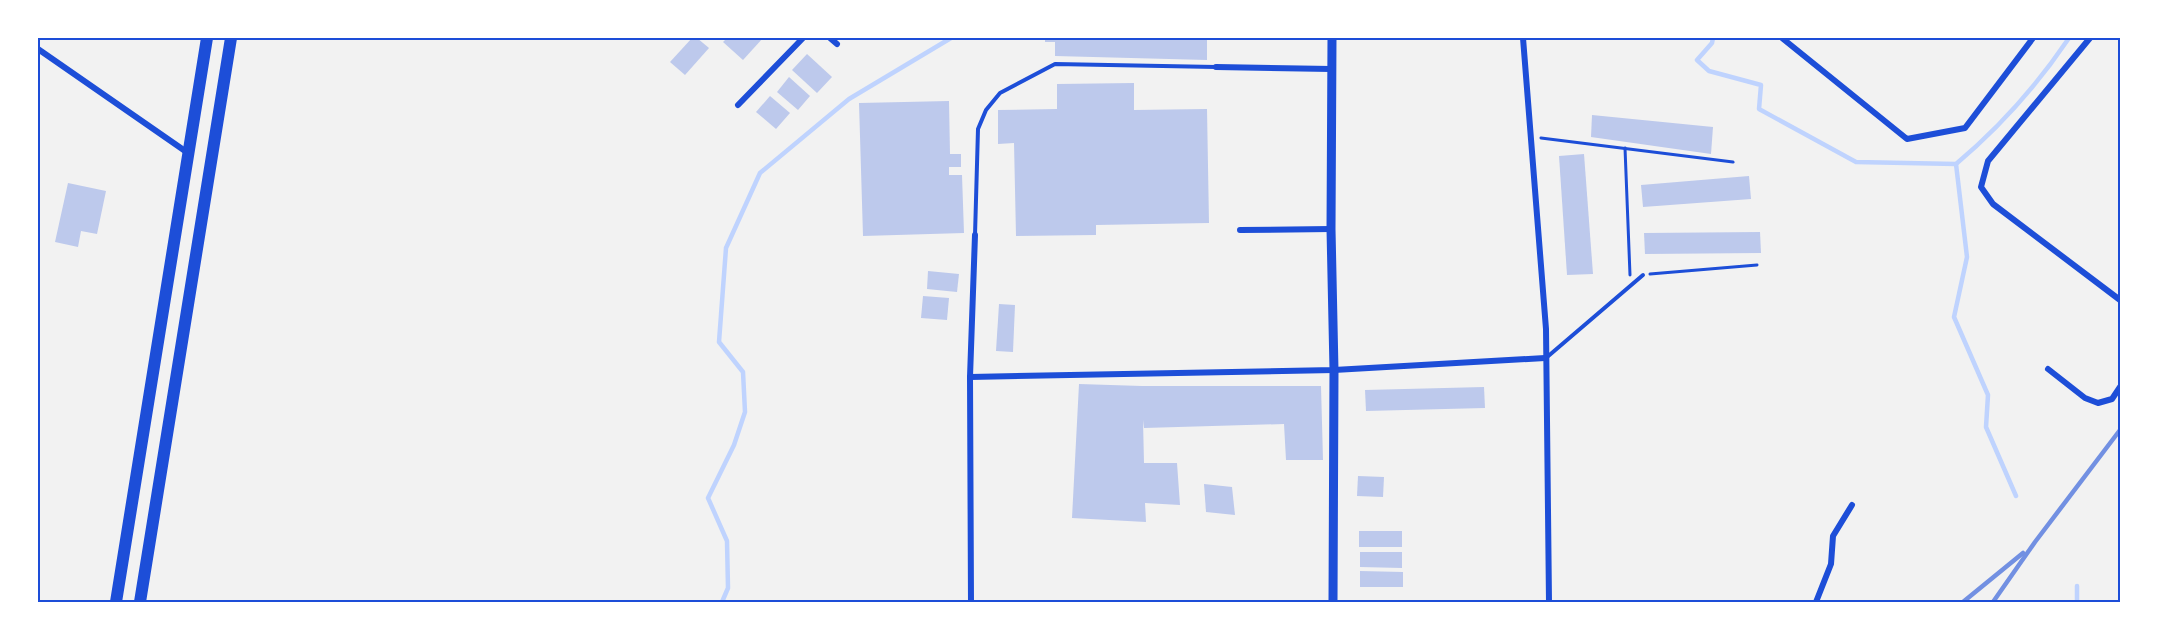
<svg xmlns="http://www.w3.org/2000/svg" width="2158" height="640" viewBox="0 0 2158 640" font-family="Figtree,sans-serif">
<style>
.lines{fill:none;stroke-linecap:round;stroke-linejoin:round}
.stream{stroke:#bfd3fe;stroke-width:4.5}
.building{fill:#bdc9ec}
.path{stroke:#1d4ed8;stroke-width:3}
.service{stroke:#1d4ed8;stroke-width:4}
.minor{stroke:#1d4ed8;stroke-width:6}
.tertiary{stroke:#1d4ed8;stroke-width:9}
.trunk{stroke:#1d4ed8;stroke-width:12}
.rail{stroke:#7290e2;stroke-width:4.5}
.neatline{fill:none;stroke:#1d4ed8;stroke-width:2}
</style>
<rect width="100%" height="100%" fill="#f2f2f2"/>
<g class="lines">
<!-- stream -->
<g class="stream">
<path d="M1713,38L1712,43L1697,60L1709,71L1761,85L1759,109L1856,162L1956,164C1999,128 2038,84 2069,38"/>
<polyline points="1956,164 1967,257 1954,317 1988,395 1986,427 2016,496"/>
<polyline points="722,602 728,588 727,541 708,498 734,445 745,412 743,372 719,342 726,248 760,173 849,99 951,38"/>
<polyline points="2077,602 2077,586"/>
</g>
</g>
<!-- building -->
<g class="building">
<polygon points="692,38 697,38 709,48 685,75 670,62"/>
<polygon points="727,38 763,38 743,60 723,42"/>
<polygon points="1045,38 1207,38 1207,60 1055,56 1055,42 1045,42"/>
<polygon points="807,54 832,77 817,93 792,70"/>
<polygon points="789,77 810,96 798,110 777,92"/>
<polygon points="1134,83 1134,110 1207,109 1209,223 1096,225 1096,235 1016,236 1014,143 998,144 998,110 1057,109 1057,84"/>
<polygon points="770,96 790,113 776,129 756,112"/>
<polygon points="949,101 950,154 961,154 961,167 949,167 949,175 962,175 964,233 863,236 859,103"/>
<polygon points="1592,115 1713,127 1711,154 1591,137"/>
<polygon points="1584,154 1593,274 1567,275 1559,156"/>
<polygon points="1749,176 1751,199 1643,207 1641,185"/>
<polygon points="68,183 106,191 97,234 81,231 78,247 55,242"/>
<polygon points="1760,232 1761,253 1645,254 1644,233"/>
<polygon points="928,271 959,274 957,292 927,289"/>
<polygon points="923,296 949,298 947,320 921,318"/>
<polygon points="999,304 1015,305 1013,352 996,351"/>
<polygon points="1079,384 1142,386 1321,386 1323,460 1286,460 1284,424 1144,428 1143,420 1144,463 1177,463 1180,505 1145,503 1146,522 1072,518"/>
<polygon points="1484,387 1485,408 1366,411 1365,390"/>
<polygon points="1358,476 1384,477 1383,497 1357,496"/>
<polygon points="1204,484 1232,487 1235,515 1206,512"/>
<rect x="1359" y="531" width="43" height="16"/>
<polygon points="1360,552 1402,552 1402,568 1360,567"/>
<polygon points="1360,571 1403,572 1403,587 1360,587"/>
</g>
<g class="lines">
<!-- path -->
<g class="path">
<polyline points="1541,138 1733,162"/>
<polyline points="1625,148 1630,275"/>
<polyline points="1650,274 1757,265"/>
</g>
<!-- service -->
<g class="service">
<polyline points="975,235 978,129 986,110 1000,93 1055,64 1216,67"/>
<polyline points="1546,358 1643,275"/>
</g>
<!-- minor -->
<g class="minor">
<polyline points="830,38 837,44"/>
<polyline points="1523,38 1546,329 1549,602"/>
<polyline points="1782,38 1907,139 1965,128 2033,38"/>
<polyline points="2090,38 1988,161 1981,187 1993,204 2120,300"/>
<polyline points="38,49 188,153"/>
<polyline points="1216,67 1331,69"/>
<polyline points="738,105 803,38"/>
<polyline points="1240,230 1331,229"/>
<polyline points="2048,369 2085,398 2098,403 2112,399 2120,387"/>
<polyline points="970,377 1334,370 1545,358"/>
<polyline points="971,602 970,377 975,235"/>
<polyline points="1816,602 1831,564 1833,536 1852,505"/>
</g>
<!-- tertiary -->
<polyline class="tertiary" points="1332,38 1331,229 1334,370 1333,602"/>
<!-- trunk -->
<g class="trunk">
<polyline points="116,602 207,38"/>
<polyline points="140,602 231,38"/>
</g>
<!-- rail -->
<g class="rail">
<polyline points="1963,602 2023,553"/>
<polyline points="1993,602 2035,542 2120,430"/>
</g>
</g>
<!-- border -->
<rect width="2158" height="640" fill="none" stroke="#ffffff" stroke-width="78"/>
<rect x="39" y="39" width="2080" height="562" class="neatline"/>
</svg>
